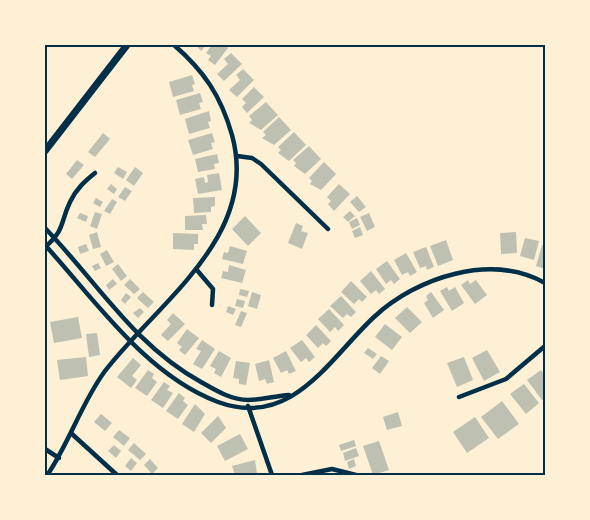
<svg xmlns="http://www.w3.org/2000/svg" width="590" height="520" viewBox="0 0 590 520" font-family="Mulish,sans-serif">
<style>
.building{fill:#bec0b2}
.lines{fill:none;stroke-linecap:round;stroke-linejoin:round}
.minor{stroke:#003049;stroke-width:4.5}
.secondary{stroke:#003049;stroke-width:7}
.neatline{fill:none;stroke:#003049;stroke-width:2}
</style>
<rect width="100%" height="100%" fill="#fdf0d5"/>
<!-- building -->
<g class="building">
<polygon points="196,45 206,45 201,51"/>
<polygon points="212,45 225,45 228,48 215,65 208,60 211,56 206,53"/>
<polygon points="231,53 242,64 224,81 217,74 228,64 224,59"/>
<polygon points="243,69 254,80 237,97 229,90 240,80 236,75"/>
<polygon points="192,75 195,84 192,85 194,91 173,97 169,82"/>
<polygon points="254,87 264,97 247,113 242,107 246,103 242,99"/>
<polygon points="200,93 203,102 199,103 201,109 180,115 176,100"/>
<polygon points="266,102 278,115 261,130 249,123 252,120 249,116"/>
<polygon points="209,111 211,121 208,122 210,128 189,134 185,119"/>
<polygon points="279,117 291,130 274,145 262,138 266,135 263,132"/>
<polygon points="294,132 306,145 289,161 278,153 281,150 278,147"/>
<polygon points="103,133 110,139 95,157 88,152"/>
<polygon points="212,133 215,142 211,143 213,149 193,155 188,140"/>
<polygon points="309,146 321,159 305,174 294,166 296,163 293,160"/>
<polygon points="217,154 219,163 214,164 215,169 198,172 195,159"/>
<polygon points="77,160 84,165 72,179 66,174"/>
<polygon points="324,162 336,174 321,190 310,184 312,181 309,178"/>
<polygon points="118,167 127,172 123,179 114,173"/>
<polygon points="135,167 143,173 134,186 126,180"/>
<polygon points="219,173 222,190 198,194 195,179 204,177 205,183 208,182 207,175"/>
<polygon points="111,184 117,189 114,194 107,189"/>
<polygon points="339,184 350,194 334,211 328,204 331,201 327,197"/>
<polygon points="125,187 132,191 125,201 118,197"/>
<polygon points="357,196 366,207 359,212 350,202"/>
<polygon points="215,197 215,206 211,207 211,212 194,213 193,198"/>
<polygon points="96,198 103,202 100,207 93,203"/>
<polygon points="112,199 117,202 110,214 104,211"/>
<polygon points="350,211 355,216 348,222 343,217"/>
<polygon points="95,212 102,214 97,229 90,226"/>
<polygon points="80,213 88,216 86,222 77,218"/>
<polygon points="369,213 375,227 367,231 360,217"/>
<polygon points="206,215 207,224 202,224 203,230 185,230 185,216"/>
<polygon points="245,216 261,233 248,246 232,229"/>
<polygon points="357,218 360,225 352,229 349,222"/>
<polygon points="296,223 303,226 301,231 308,233 302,249 288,243"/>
<polygon points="360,227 363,235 355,238 352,231"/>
<polygon points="97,232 101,247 93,249 89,235"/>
<polygon points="516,232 517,253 501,254 500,233"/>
<polygon points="173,233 198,234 198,244 194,244 194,250 173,249"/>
<polygon points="525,238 539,241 534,260 520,256"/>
<polygon points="446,240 453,260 438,266 430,246"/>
<polygon points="86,244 89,251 80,254 78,247"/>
<polygon points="542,245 545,246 545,269 536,266"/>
<polygon points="230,246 247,251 243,264 222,259 224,252 228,253"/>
<polygon points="426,247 434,267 427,270 426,266 420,268 413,252"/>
<polygon points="107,250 114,262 106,266 100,254"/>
<polygon points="406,253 417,272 410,276 408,272 402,275 394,260"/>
<polygon points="387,261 400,279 394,284 391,280 386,284 376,269"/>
<polygon points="98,263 101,268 95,271 92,266"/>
<polygon points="118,264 127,276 121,281 112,269"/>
<polygon points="229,265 246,270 242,283 221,278 223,271 228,272"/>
<polygon points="371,271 385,289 379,294 376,290 371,294 360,281"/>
<polygon points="113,279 117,284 109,290 106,285"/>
<polygon points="130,279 140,289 134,294 124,285"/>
<polygon points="468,280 470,284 476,280 487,295 475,304 461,285"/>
<polygon points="351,281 367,297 362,302 359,299 354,304 341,292"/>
<polygon points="447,287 449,291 455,287 464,303 452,311 440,291"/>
<polygon points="240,289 249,291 247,297 239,295"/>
<polygon points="143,292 154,302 148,308 137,298"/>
<polygon points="252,292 261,295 257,309 248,306"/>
<polygon points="431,292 444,310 433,318 424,303 428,300 426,296"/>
<polygon points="126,293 131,297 125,304 121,300"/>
<polygon points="341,296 356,312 351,317 347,314 343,318 330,306"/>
<polygon points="237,299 245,301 243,308 235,306"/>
<polygon points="228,306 236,309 233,315 226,312"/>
<polygon points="407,307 422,322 410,333 395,318"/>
<polygon points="140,308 144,312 138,318 133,313"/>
<polygon points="329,309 344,325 338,331 335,327 330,332 318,319"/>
<polygon points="241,311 247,313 241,327 235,325"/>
<polygon points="173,313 185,324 168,341 161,335 171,324 167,320"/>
<polygon points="78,317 82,338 54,343 50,322"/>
<polygon points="385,324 402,337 392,350 375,337"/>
<polygon points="316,325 331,341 326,346 323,343 318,348 306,335"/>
<polygon points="187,329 199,338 185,355 179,350 182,347 177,343"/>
<polygon points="97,333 100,355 89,357 86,334"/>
<polygon points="202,340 215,349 202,369 193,364 201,351 196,349"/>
<polygon points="302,340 315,357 309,362 306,358 301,362 290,348"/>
<polygon points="368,348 377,354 373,359 364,353"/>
<polygon points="487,350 500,372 484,381 472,358"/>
<polygon points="219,351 231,358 221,377 214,373 216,369 210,366"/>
<polygon points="286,351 296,371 289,374 287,370 281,373 273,358"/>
<polygon points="381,356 389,361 380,374 372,368"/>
<polygon points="86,357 88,376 60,380 57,360"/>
<polygon points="464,357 473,380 457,387 447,363"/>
<polygon points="133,358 141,365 132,376 137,380 131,388 117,377"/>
<polygon points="269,360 274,382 267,384 265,379 259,381 255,364"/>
<polygon points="236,361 250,363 246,385 239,384 239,379 233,378"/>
<polygon points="148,370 154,374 152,378 157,382 147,396 135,388"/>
<polygon points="541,370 545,375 545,398 542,400 527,380"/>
<polygon points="164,382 170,386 167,390 173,393 163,408 151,400"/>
<polygon points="524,384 539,403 526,414 510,394"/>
<polygon points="179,393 185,398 183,401 188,405 178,419 166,411"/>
<polygon points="502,401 519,424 498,439 481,417"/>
<polygon points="195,404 205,414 194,432 182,424"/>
<polygon points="398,412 402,426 387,430 383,417"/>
<polygon points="101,414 112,423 105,431 94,422"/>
<polygon points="218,416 226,428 211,443 201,433"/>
<polygon points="475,417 489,438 467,453 453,432"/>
<polygon points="119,430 130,438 124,446 113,437"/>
<polygon points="240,434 248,449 225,461 217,446"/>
<polygon points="354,440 356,446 341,451 339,445"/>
<polygon points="379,441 389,470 373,475 363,446"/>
<polygon points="134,443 146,454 140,460 128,450"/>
<polygon points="114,445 121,451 116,458 108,451"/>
<polygon points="356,448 359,456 345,461 343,453"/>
<polygon points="131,458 137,463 131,471 125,466"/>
<polygon points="150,459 158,468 152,474 144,465"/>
<polygon points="354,459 356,466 349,469 347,462"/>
<polygon points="255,460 257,473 235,475 232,466"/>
</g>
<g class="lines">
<!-- minor -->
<g class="minor">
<polyline points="237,156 252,158 261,164 328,229"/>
<path d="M45,228C97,282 134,345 201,382C215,390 231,400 248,400C261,400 276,396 289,395"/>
<path d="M45,245C95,300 146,375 218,402C292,429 329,359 374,317C417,277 491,253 545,283"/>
<path d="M45,247C65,230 60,223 70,202C76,189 85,181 95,173"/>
<polyline points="196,269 213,289 212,305"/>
<polyline points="459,397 506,379 545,346"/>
<polyline points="248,406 272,475"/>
<polyline points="72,434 117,475"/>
<polyline points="45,449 59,458"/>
<path d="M48,474C70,441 82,402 105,371C159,301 260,236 232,135C221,96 204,71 174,45"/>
<polyline points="302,475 332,469 356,475"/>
</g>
<!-- secondary -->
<polyline class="secondary" points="45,151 127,45"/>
</g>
<!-- border -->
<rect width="590" height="520" fill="none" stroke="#fdf0d5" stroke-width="93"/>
<rect x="46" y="46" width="498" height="428" class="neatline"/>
</svg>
